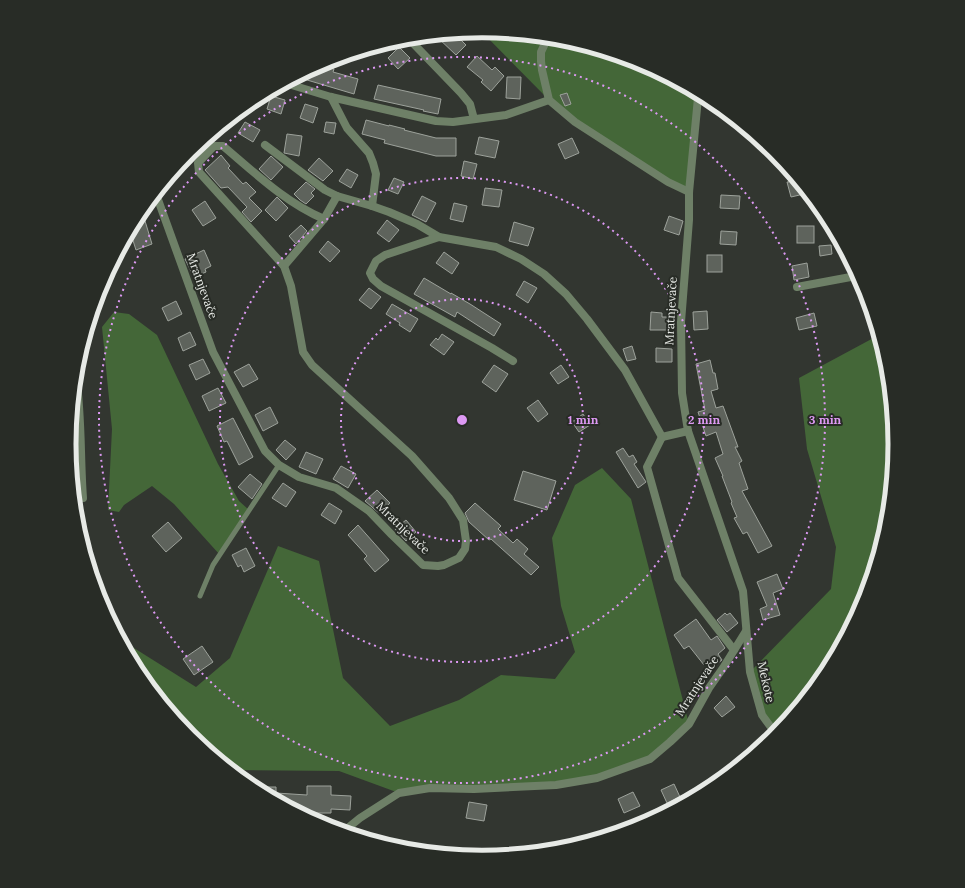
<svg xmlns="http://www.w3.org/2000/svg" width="965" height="888" viewBox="0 0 965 888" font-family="Lora,serif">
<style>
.green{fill:#446738}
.building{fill:#5e635c;stroke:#9da29b}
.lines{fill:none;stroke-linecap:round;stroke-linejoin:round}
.service{stroke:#6e8067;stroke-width:5}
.minor{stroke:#6e8067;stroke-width:8}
.ring{fill:none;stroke:#dd99f3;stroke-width:2;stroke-dasharray:2 4}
.labels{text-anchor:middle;stroke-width:4;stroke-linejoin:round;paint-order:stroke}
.street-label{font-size:12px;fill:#e7eae6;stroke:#282c26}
.rim{fill:none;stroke:#e7eae6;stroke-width:5}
.centre{fill:#dd99f3;stroke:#282c26;stroke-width:2}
.ring-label{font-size:12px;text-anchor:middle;font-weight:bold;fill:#dd99f3;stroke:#282c26;stroke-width:4;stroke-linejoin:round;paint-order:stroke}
</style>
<rect width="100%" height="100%" fill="#323630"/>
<!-- green -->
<g class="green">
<polygon points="481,31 563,39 641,63 701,95 689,192 575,122 549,100"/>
<polygon points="114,312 129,314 157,335 218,464 239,501 249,510 220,555 174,504 152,486 124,505 119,512 108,510 112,429 102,327"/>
<polygon points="879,335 888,364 895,444 888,525 864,602 826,674 776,734 762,715 750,672 831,589 836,547 807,449 799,378"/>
<polygon points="602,468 631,499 689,724 650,759 597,778 556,785 399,793 339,771 231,770 190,736 139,673 124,645 126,643 196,687 230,658 278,546 319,561 343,678 390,726 459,700 501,675 555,679 575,652 561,606 552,538 575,485"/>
</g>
<!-- building -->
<g class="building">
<polygon points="455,34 466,45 456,55 436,36"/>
<polygon points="399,47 410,58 398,69 388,58"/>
<polygon points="477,56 492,70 495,67 504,76 491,91 481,82 483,80 467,67"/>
<polygon points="320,65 334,69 333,72 358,79 354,94 297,77"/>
<polygon points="507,77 521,77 520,99 506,98"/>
<polygon points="378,85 441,99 438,114 423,111 424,110 374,99"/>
<polygon points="567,93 571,104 565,106 560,95"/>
<polygon points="271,96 285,100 281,114 267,109"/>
<polygon points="305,104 318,108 313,123 300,118"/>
<polygon points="366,120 389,126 389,125 405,129 404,130 436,138 456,138 456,156 436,156 384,143 385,140 362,134"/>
<polygon points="245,122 260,130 253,142 238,133"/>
<polygon points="326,122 336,123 334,134 324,132"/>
<polygon points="287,134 302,136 299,156 284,153"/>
<polygon points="479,137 499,141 495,158 475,154"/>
<polygon points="572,138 579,153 565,159 558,144"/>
<polygon points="203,141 208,144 199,153 193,149"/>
<polygon points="221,155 230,166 228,168 243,184 246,182 256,192 249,198 262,211 251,222 242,212 247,207 228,187 221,188 205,170"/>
<polygon points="271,156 283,167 271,180 259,169"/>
<polygon points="319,158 333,171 323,181 308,170"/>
<polygon points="464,161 477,164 473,179 461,176"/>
<polygon points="785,165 802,185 804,194 791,197 787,182 789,182"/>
<polygon points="347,169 358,175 351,188 339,181"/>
<polygon points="394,178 404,182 398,194 388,190"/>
<polygon points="306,182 315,189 311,193 314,196 306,204 300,200 294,194"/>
<polygon points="485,188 502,190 499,207 482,205"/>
<polygon points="721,195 740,196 739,209 720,208"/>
<polygon points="422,196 436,203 426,222 412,215"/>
<polygon points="277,197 288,208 276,221 265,210"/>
<polygon points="205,201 216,218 203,226 192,210"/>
<polygon points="454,203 467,206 463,222 450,219"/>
<polygon points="142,211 152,244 136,250 130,231"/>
<polygon points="669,216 683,221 679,235 664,230"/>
<polygon points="387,220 399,230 389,242 377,233"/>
<polygon points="514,222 534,228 528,246 509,241"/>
<polygon points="301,225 307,231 296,244 289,236"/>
<rect x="797" y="226" width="17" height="17"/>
<polygon points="721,231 737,232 736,245 720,244"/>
<polygon points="328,241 340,251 330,262 319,252"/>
<polygon points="831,245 832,254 820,256 819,246"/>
<polygon points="204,250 211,266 205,269 206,272 194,277 185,259"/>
<polygon points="444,252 459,263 452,274 436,263"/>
<rect x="707" y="255" width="15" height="17"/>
<polygon points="807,263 809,277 794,280 792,266"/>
<polygon points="424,278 451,294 451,293 470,304 501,324 494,336 457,312 455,317 414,294"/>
<polygon points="524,281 537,288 528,303 516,295"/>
<polygon points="369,288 381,297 371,309 359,300"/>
<polygon points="176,301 182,314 168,321 162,308"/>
<polygon points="392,304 418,319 410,332 399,325 400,323 386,314"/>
<polygon points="707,311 708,329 694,330 693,312"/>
<polygon points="651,312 662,313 662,317 668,317 668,330 650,330"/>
<polygon points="814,313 817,326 799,330 796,318"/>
<polygon points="190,332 196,345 183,351 178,338"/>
<polygon points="442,334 454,342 444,355 430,345 436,338 438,340"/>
<polygon points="632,346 636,359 627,361 623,349"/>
<polygon points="656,348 672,349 672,362 656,362"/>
<polygon points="203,359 210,373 196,380 189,365"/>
<polygon points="710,360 713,373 715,373 718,389 711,391 716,408 723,406 738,447 735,447 742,461 739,463 748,489 742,491 772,546 758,553 747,532 743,534 734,518 737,517 731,503 732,502 722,476 723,476 715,458 723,454 716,432 706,436 698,412 705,410 696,364"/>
<polygon points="249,364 258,379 243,387 234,372"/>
<polygon points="494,365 508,374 496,392 482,382"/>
<polygon points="561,365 569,377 558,384 550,373"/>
<polygon points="218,388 226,403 209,411 202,396"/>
<polygon points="538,400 548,414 538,422 527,408"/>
<polygon points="270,407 278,423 263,431 255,415"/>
<polygon points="583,414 590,425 579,432 572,422"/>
<polygon points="233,418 253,457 239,465 227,441 224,442 217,426"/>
<polygon points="285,440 296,449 286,460 276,450"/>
<polygon points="623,448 629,457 633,455 637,462 634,464 646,482 638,488 616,452"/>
<polygon points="306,452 323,459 316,474 299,467"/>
<polygon points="341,466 356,474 348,488 333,479"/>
<polygon points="523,471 556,481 547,510 514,500"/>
<polygon points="250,474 262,484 252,499 238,487"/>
<polygon points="283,483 296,492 286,507 272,498"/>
<polygon points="377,490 390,503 379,513 365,501"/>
<polygon points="329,503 342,511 335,524 321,515"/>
<polygon points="475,503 501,526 498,529 513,543 517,539 528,549 524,554 539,567 531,575 491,539 489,540 469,522 465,513"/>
<polygon points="406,520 416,532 406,541 395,529"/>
<polygon points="168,522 182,538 166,552 152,536"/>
<polygon points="358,525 389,560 375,572 364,559 367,556 348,535"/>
<polygon points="246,548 255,566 244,572 241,565 238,567 232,555"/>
<polygon points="777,574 783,589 773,593 780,615 763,620 760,609 767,606 757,582"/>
<polygon points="725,613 727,615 730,613 738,623 727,632 717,620"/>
<polygon points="696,619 711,640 717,636 725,648 718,654 722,660 713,667 708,661 704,665 689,646 684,649 674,635"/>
<polygon points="202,646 213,662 194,675 183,659"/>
<polygon points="726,696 735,707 722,717 714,708"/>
<polygon points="674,784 680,797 667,803 661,790"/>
<polygon points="307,786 331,786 331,795 351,796 350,810 331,809 331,813 301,813 252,787 276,787 276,793 307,795"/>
<polygon points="633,792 640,806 624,813 618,799"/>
<polygon points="469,802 487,805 484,821 466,818"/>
</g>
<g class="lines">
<!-- service -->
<polyline class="service" points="200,596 213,565 279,465"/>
<!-- minor -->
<g class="minor">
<polyline points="548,37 541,52 541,61 542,70 549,100 575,122 668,182 689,192"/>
<polyline points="408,38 461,93 470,104 474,119"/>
<polyline points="285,83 331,97 436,121 453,122 506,115 549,100"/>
<polyline points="700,94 698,98 689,192 689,220 681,322 682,393 688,431 743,591 750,672 762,715 776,734"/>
<polyline points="331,97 347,128 369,153 373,163 376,174 372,206"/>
<polyline points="265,145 325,190 337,196 372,206 389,212 417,224 439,237 496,247 521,259 544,274 566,294 587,319 625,370 662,437"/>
<path d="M156,194L213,352L265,451L279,465L299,477L336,488L369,511L392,535L423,565L438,566L444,565L459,558L465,549L466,541L463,520L449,498L412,456L312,365L303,352L291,286L284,266L199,172L198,163L214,146H223C255,173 286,203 324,219"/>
<polyline points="439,237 385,255 376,261 370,273 373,279 381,286 492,348 513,361"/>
<polyline points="284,266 324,219 337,196"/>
<polyline points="797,287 856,276 852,264"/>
<path d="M76,377C82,417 80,458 83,498"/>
<polyline points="662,437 647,467 678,578 734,650"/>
<polyline points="662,437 688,431"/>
<polyline points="344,831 360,818 399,793 430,788 474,789 556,785 597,778 650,759 670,742 689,724 709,688 723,668 746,631"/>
</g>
</g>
<!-- distance rings -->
<g class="ring">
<circle cx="462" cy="420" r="121"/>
<circle cx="462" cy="420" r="242"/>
<circle cx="462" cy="420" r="363"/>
</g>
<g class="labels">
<!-- street labels -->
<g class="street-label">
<text transform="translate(202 286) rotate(70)" y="4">Mratnjevače</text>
<text transform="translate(671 311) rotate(-87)" y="4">Mratnjevače</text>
<text transform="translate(403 528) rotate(44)" y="4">Mratnjevače</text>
<text transform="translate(766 682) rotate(77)" y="4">Mekote</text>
<text transform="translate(697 686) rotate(-57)" y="4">Mratnjevače</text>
</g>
</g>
<!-- crop -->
<path d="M0 0H965V888H0ZM76 444a406 406 0 1 1 812 0a406 406 0 1 1-812 0Z" fill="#282c26" fill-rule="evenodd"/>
<path class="rim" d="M76 444a406 406 0 1 1 812 0a406 406 0 1 1-812 0Z"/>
<circle cx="462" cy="420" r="6" class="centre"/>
<g class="ring-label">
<text x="583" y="424">1 min</text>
<text x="704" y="424">2 min</text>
<text x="825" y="424">3 min</text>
</g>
</svg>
